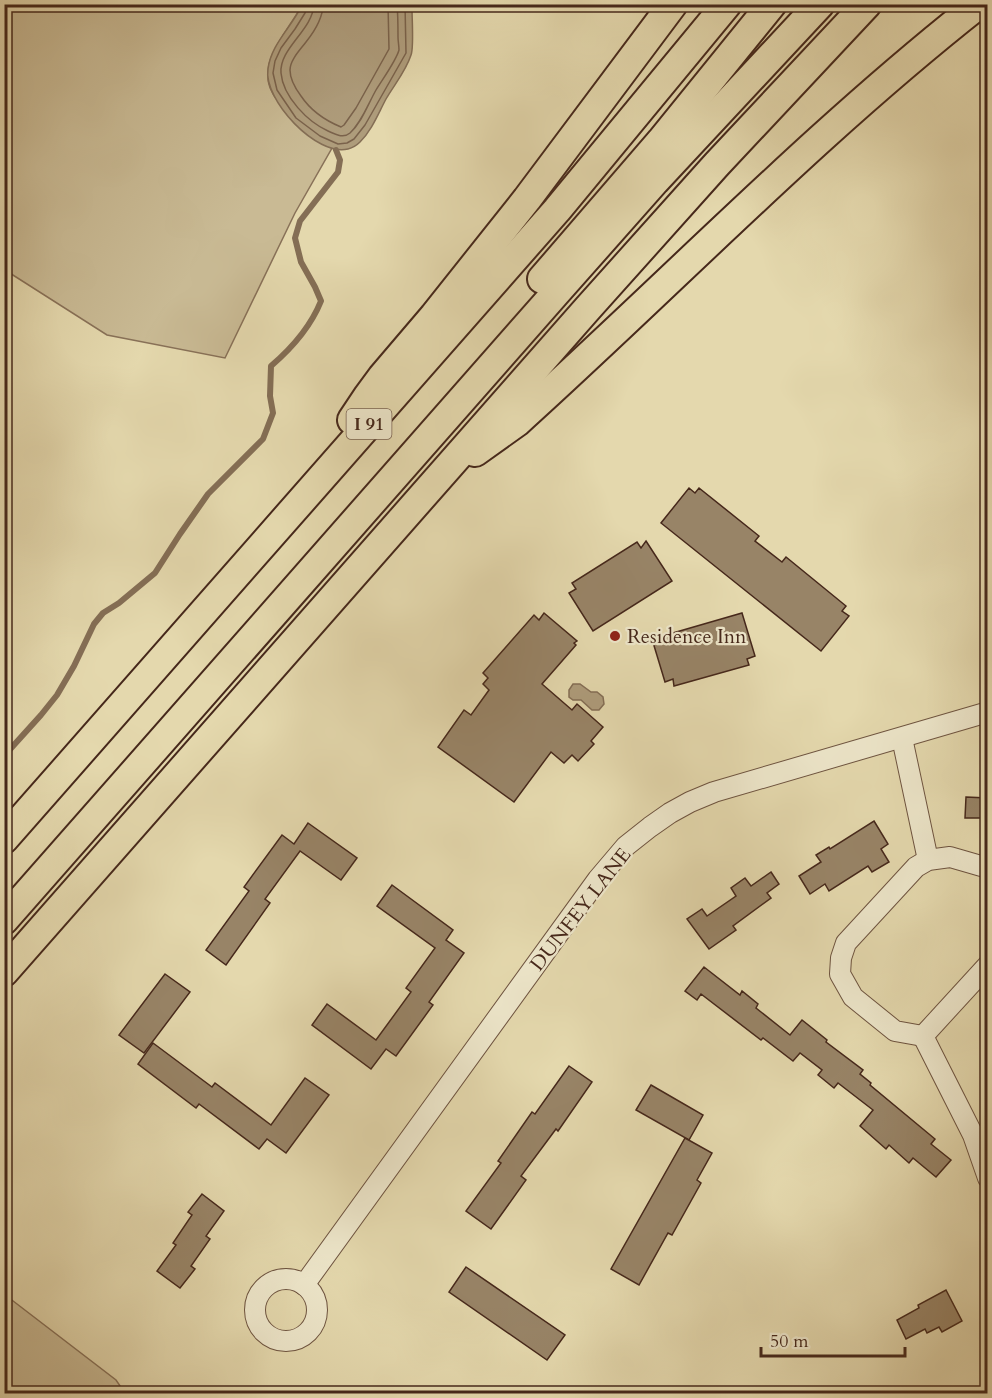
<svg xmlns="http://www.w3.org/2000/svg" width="992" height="1398" viewBox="0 0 992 1398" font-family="Cardo,serif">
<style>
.green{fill:#c9ba94;stroke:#887158;stroke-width:1.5}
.water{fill:#ae9c7b;stroke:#846e55;stroke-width:1.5}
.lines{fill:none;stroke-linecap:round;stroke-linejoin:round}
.shore{stroke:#7a624b;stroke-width:1.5}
.stream{stroke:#846e55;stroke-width:6}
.building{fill:#988467;stroke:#46281b;stroke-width:1.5}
.minor-casing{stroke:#6e5440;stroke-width:22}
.highway-casing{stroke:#46281b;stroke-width:32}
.minor{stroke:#ede6ca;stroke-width:20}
.highway{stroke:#e4d8ad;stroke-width:28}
.poi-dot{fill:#8f2418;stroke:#ede6ca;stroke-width:2}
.labels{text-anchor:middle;stroke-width:4.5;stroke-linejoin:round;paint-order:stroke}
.shield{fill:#ede6ca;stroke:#786150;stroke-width:1.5}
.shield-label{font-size:18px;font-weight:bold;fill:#46281b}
.poi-label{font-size:20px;fill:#46281b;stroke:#ede6ca;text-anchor:start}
.street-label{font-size:20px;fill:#46281b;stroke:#ede6ca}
</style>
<rect width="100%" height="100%" fill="#e4d8ad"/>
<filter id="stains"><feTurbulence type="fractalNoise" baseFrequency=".00333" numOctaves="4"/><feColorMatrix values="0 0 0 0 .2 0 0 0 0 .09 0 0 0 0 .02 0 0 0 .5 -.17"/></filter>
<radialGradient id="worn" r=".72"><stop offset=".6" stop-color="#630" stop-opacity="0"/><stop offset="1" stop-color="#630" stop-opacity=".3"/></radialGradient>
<!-- green -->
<g class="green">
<path d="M4,5H302C289,30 256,62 272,92C275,99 282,105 286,110C303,130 308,137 332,148L295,213L225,358L107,335L5,270Z"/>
<polygon points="4,1294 116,1380 125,1393 5,1393"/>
</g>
<!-- water -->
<g class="water">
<path d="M302,5H410L412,9C412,19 414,48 411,55C406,71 394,85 386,99C378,114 372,130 360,142C357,145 352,148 348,149C317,157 263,100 268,69C271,44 292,27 302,5Z"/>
<polygon points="573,684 580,684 591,692 597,692 603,697 604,704 599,710 592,710 581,700 573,700 569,697 569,690"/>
</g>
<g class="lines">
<!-- shore -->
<g class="shore">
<polyline points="307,4 305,13 295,29 281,48 275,61 273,73 277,90 296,118 320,136 338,144 347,143 354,139 365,125 406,53 405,4"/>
<path d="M314,4C313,30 279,48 281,73C283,97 308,122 328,131C335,134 343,139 350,133C362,122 368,104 376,90C382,80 396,61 399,50C399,46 398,41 398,37C398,26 398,15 397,4"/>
<path d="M323,4C323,18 314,32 306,42C300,50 290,60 290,70C290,80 295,88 301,96C311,111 324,120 341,127L344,125L356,108L389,49L388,4"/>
</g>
<!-- stream -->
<path class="stream" d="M4,756L41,715L57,695L74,666L94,624L103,613L119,603L155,573L180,534L208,494L263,439L273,413L270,396L271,366C292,348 311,326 321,301L315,287L301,262L295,238L300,221L338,172L340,160L336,150"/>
</g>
<!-- building -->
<g class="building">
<polygon points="689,488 695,493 699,488 759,536 755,541 782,562 786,557 846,606 842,611 849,616 821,651 661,523"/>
<polygon points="646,541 672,581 593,631 569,593 576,589 572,583 637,542 641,548"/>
<polygon points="544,613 577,641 574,643 576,645 542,684 572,710 577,704 603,727 591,741 594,744 578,761 572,755 564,763 551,752 514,802 438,747 464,710 471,715 489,690 483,684 488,678 483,673 534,615 539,620"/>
<polygon points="742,613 755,656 747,659 749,665 674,686 673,679 665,682 652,639"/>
<polygon points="966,797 987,798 987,818 965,818"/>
<polygon points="874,821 888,844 881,849 889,862 872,872 868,866 829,891 825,884 810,894 799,876 821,862 816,855 829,847 830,849"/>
<polygon points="308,823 357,858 341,880 300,851 265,899 270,903 226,965 206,950 249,891 244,887 282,835 294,844"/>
<polygon points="771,872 779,884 767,893 771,898 733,926 736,930 709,949 687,919 702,909 707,916 736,896 731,888 745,878 751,886"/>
<polygon points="392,885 453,930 446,940 464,953 429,1002 433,1005 396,1056 386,1049 371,1069 312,1025 327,1004 376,1040 411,992 406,988 435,948 377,906"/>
<polygon points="704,967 740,995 742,991 758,1004 756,1008 790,1035 802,1020 827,1040 826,1042 863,1070 860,1074 871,1083 870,1085 935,1139 931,1144 951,1160 936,1177 913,1158 909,1163 889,1145 886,1149 860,1126 873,1110 838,1083 834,1088 818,1075 822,1070 800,1053 793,1061 763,1038 761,1040 701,994 697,1000 685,991"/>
<polygon points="165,974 190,992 144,1053 119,1035"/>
<polygon points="153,1043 212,1087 215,1083 271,1125 305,1078 329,1095 286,1153 267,1139 259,1149 199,1104 196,1108 138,1064"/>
<polygon points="569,1066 592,1082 558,1131 556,1129 521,1176 526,1180 491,1229 466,1211 501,1163 498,1161 532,1112 535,1114"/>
<polygon points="651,1085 703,1115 689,1140 636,1110"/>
<polygon points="685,1138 712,1153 697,1180 701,1183 672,1235 668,1233 639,1285 611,1269"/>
<polygon points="202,1194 224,1211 206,1236 210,1239 191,1266 195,1269 180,1288 157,1271 176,1245 173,1243 192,1215 188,1212"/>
<polygon points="466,1267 565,1335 547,1360 449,1292"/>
<polygon points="946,1290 962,1321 942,1332 939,1327 927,1333 925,1329 906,1339 897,1320 919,1308 918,1305"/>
</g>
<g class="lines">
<defs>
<g id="minor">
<polyline points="902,738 928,860"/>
<polyline points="923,1036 895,1031 853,997 840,974 841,958 846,943 916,867 928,860 950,857 988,868"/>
<polyline points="923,1036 973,1135 988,1178"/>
<polyline points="923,1036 988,965"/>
<circle cx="286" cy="1310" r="31"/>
<polyline points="304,1285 598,879 626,846 650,827 670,813 690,802 714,792 988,712"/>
</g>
<g id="highway">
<polyline points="542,279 661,141 772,4"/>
<polyline points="352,420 368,396 382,377 434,316 527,199 673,4"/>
<path d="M475,452L517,422C671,283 815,133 979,4"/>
<polyline points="4,839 557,210 727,4"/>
<polyline points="4,920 554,295 655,181 820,4"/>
<polyline points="4,972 588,308 717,164 867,4"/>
</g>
</defs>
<!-- minor casing -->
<use href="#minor" class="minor-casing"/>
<!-- highway casing -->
<use href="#highway" class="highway-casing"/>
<!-- minor -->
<use href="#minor" class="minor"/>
<!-- highway -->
<use href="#highway" class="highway"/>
</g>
<!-- markers -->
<circle class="poi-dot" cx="615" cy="636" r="6"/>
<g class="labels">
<!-- shield labels -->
<rect class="shield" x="346.5" y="409" width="45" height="30" rx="4.5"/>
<g class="shield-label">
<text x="369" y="430">I 91</text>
</g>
<!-- poi labels -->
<g class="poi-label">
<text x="627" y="643">Residence Inn</text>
</g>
<!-- street labels -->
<g class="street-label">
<text transform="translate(580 909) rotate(-52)" y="7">DUNFEY LANE</text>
</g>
</g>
<!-- margin -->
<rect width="992" height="1398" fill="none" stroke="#e4d8ad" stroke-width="24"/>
<rect x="6" y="6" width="980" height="1386" fill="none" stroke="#46281b" stroke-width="3"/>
<rect x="12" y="12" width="968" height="1374" fill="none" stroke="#46281b" stroke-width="1.5"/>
<!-- scale -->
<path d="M761 1347v9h144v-9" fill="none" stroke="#46281b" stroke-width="3"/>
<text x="770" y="1347" font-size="18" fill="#46281b" stroke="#ede6ca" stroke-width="4.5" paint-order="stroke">50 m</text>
<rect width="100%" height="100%" filter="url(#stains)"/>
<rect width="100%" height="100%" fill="url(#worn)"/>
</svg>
